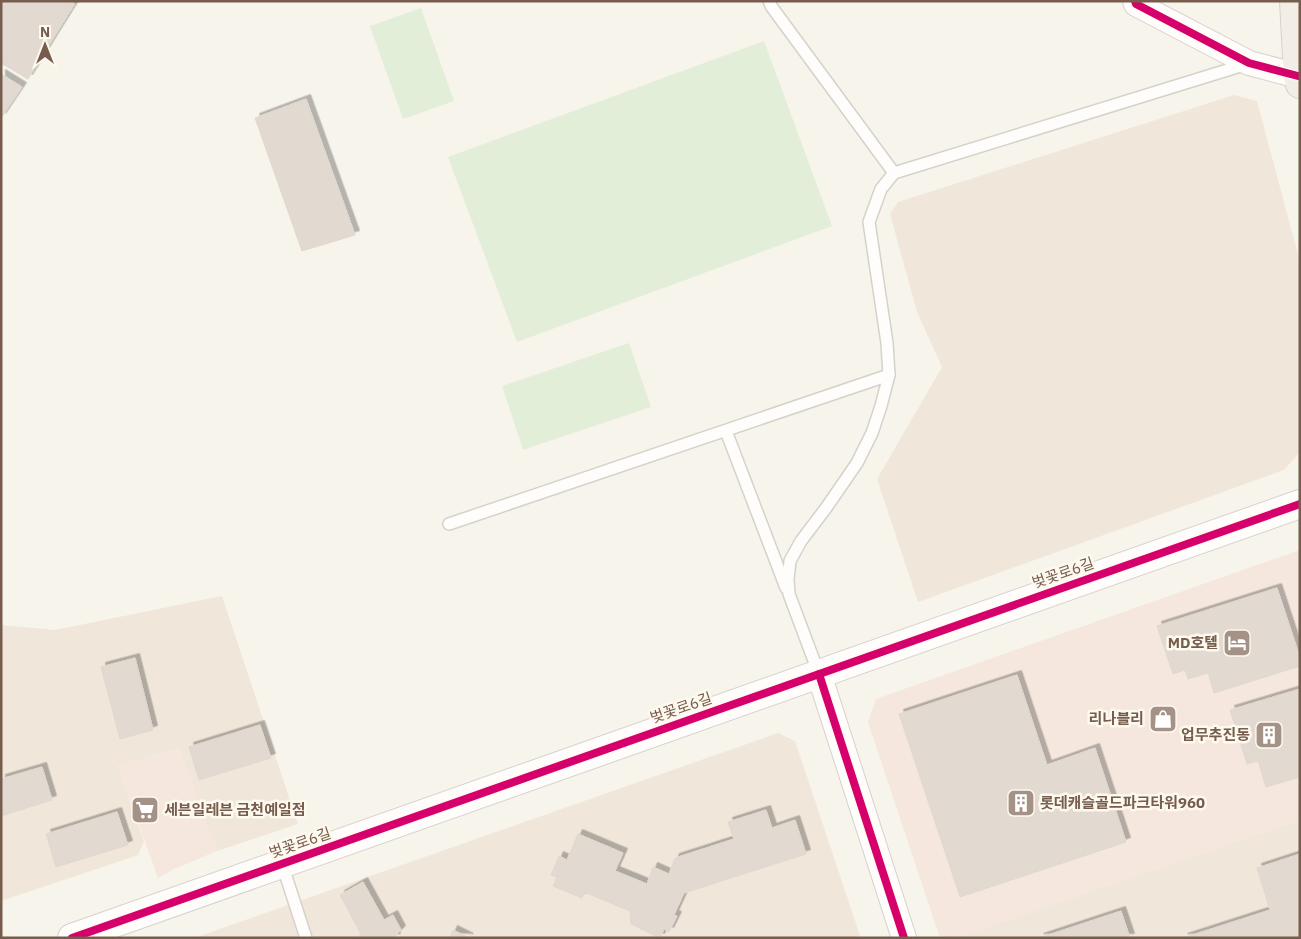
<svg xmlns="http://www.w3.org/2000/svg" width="1301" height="939" viewBox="0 0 1301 939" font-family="'IBM Plex Sans','Noto Sans KR',sans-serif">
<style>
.residential{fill:#f0e7da}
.commercial{fill:#f5e7de}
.green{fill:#e3eed8}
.building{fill:#e2dad1;stroke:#e0d8ce;filter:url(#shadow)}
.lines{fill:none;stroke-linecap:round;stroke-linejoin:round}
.lane-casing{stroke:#d7d1ca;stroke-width:14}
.street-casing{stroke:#d7d1ca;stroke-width:26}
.secondary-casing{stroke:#d7d1ca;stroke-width:30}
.primary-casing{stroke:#d8d1ca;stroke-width:30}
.lane{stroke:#fefdfc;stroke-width:11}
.street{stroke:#fefdfc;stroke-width:24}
.secondary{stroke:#fefdfc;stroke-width:28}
.primary{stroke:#f2eee6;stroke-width:28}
.cycleway-casing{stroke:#fef9ef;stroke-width:11}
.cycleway{stroke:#d6006c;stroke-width:8}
.labels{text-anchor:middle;stroke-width:5;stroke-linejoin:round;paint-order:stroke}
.street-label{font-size:15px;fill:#765d4d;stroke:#fef9ef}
.poi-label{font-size:15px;font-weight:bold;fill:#765d4d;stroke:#fef9ef;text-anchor:end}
</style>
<defs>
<filter id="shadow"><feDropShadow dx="4.5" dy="-4.5" stdDeviation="0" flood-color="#0004"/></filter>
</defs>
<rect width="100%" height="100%" fill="#f7f4ec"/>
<!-- residential -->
<g class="residential">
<polygon points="1234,95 1257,101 1300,262 1300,452 1284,470 918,602 877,479 942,367 917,312 890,214 898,202"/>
<polygon points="222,596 298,824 217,851 179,749 118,766 144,841 138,855 1,901 1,625 55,630"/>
<polygon points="778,733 795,741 861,938 194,938"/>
<polygon points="1300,820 1300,938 954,938"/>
</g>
<!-- commercial -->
<g class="commercial">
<polygon points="1300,550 1300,820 954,938 940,938 868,722 876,699"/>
<polygon points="180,749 217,851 174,869 158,878 118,766"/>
</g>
<!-- green -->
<g class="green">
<polygon points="421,8 454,101 403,119 370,26"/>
<polygon points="764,41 832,226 517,342 448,157"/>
<polygon points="629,343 651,407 523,450 502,386"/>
</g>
<!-- building -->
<g class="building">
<polygon points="1,1 73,1 74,5 28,79 1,63"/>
<polygon points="1,74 22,87 1,118"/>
<polygon points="306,99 355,235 302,251 255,118"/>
<polygon points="1277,588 1300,658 1300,666 1214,693 1208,673 1188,679 1185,670 1173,674 1157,626"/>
<polygon points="135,658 153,730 120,739 101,667"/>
<polygon points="1017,675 1047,765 1095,748 1126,842 960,897 899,714"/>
<polygon points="1300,689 1300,777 1266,787 1258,761 1247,764 1230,710"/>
<polygon points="260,725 271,758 199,780 189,747"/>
<polygon points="42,767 52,800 1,816 1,779"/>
<polygon points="766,810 772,828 795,820 806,854 684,893 674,915 677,916 669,932 664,929 660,938 631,924 630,911 584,892 582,898 553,886 557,877 551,875 559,856 567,860 578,834 623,853 615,871 647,884 653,867 669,874 675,858 734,839 728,822"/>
<polygon points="117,812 128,845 56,867 46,834"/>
<polygon points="1300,854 1300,938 1183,938 1270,910 1257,868"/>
<polygon points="363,882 384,920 393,915 401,930 395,936 396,938 358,938 361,934 340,895"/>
<polygon points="1121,911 1130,938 1039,938"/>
<polygon points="453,930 469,938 450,937"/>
</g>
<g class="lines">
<defs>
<g id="lane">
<polyline points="769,1 771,6 894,173 1247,64"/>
<polyline points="726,431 786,588"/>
<polyline points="449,524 889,375 887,343 869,222 881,189 894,173"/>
<polyline points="819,674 789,594 788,579 790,561 801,541 826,508 857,463 872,433 881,406 889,375"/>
<polyline points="282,864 306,938"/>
</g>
<g id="street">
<polyline points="1135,1 1136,4 1249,63 1298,76"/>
<polyline points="819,674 904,938"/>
</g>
<polyline id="secondary" points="72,938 1300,504"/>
<polyline id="primary" points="1294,1 1298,76 1300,84"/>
</defs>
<!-- lane casing -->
<use href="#lane" class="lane-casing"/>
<!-- street casing -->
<use href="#street" class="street-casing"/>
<!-- secondary casing -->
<use href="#secondary" class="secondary-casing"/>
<!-- primary casing -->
<use href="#primary" class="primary-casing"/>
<!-- lane -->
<use href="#lane" class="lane"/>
<!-- street -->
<use href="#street" class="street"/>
<!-- secondary -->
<use href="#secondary" class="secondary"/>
<!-- primary -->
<use href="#primary" class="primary"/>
<defs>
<g id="cycleway">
<polyline points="1135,1 1136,4 1249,63 1298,76"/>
<polyline points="819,674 904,938"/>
<polyline points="72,938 1300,504"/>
</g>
</defs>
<!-- cycleway casing -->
<use href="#cycleway" class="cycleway-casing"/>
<!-- cycleway -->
<use href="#cycleway" class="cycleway"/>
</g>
<!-- icons -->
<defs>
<symbol id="hotel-square" viewBox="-11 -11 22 22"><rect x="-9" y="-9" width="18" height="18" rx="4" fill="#a39285" stroke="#fef9ef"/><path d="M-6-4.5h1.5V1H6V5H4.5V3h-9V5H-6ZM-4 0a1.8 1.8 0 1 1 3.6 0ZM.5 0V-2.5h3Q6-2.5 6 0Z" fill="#fff"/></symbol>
<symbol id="shop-square" viewBox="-11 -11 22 22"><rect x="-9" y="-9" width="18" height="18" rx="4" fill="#a39285" stroke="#fef9ef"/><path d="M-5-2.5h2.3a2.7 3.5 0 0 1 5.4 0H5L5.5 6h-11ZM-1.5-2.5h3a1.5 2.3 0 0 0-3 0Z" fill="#fff"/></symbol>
<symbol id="building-square" viewBox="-11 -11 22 22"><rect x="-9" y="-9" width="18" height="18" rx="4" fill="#a39285" stroke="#fef9ef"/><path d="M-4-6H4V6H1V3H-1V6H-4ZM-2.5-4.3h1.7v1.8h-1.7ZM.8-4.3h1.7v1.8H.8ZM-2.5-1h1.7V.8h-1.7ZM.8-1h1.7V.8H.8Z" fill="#fff"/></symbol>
<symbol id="supermarket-square" viewBox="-11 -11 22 22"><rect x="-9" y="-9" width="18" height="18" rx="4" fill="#a39285" stroke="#fef9ef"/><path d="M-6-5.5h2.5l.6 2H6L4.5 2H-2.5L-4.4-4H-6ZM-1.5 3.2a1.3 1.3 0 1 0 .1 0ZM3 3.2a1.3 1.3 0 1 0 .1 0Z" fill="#fff"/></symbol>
</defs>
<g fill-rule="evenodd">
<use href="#hotel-square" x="1221" y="627" width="32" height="32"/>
<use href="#shop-square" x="1147" y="703" width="32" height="32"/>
<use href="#building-square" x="1253" y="719" width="32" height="32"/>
<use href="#building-square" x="1005" y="787" width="32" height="32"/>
<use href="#supermarket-square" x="129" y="794" width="32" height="32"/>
</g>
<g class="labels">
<!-- street labels -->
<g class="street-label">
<text transform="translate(1063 573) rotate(-19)" y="5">벚꽃로6길</text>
<text transform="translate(681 708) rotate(-19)" y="5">벚꽃로6길</text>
<text transform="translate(300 843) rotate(-19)" y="5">벚꽃로6길</text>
</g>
<!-- poi labels -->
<g class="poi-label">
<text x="1218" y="648">MD호텔</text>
<text x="1144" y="724">리나블리</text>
<text x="1250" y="740">업무추진동</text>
<text x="1040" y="808" text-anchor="start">롯데캐슬골드파크타워960</text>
<text x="164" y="815" text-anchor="start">세븐일레븐 금천예일점</text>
</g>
</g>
<!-- border -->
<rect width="1301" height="939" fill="none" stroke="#765d4d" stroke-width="5"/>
<!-- north arrow -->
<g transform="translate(45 45)" stroke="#fef9ef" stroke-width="4" paint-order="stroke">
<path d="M0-4L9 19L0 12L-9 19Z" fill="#765d4d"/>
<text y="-8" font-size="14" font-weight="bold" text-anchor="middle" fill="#765d4d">N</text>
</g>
</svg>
